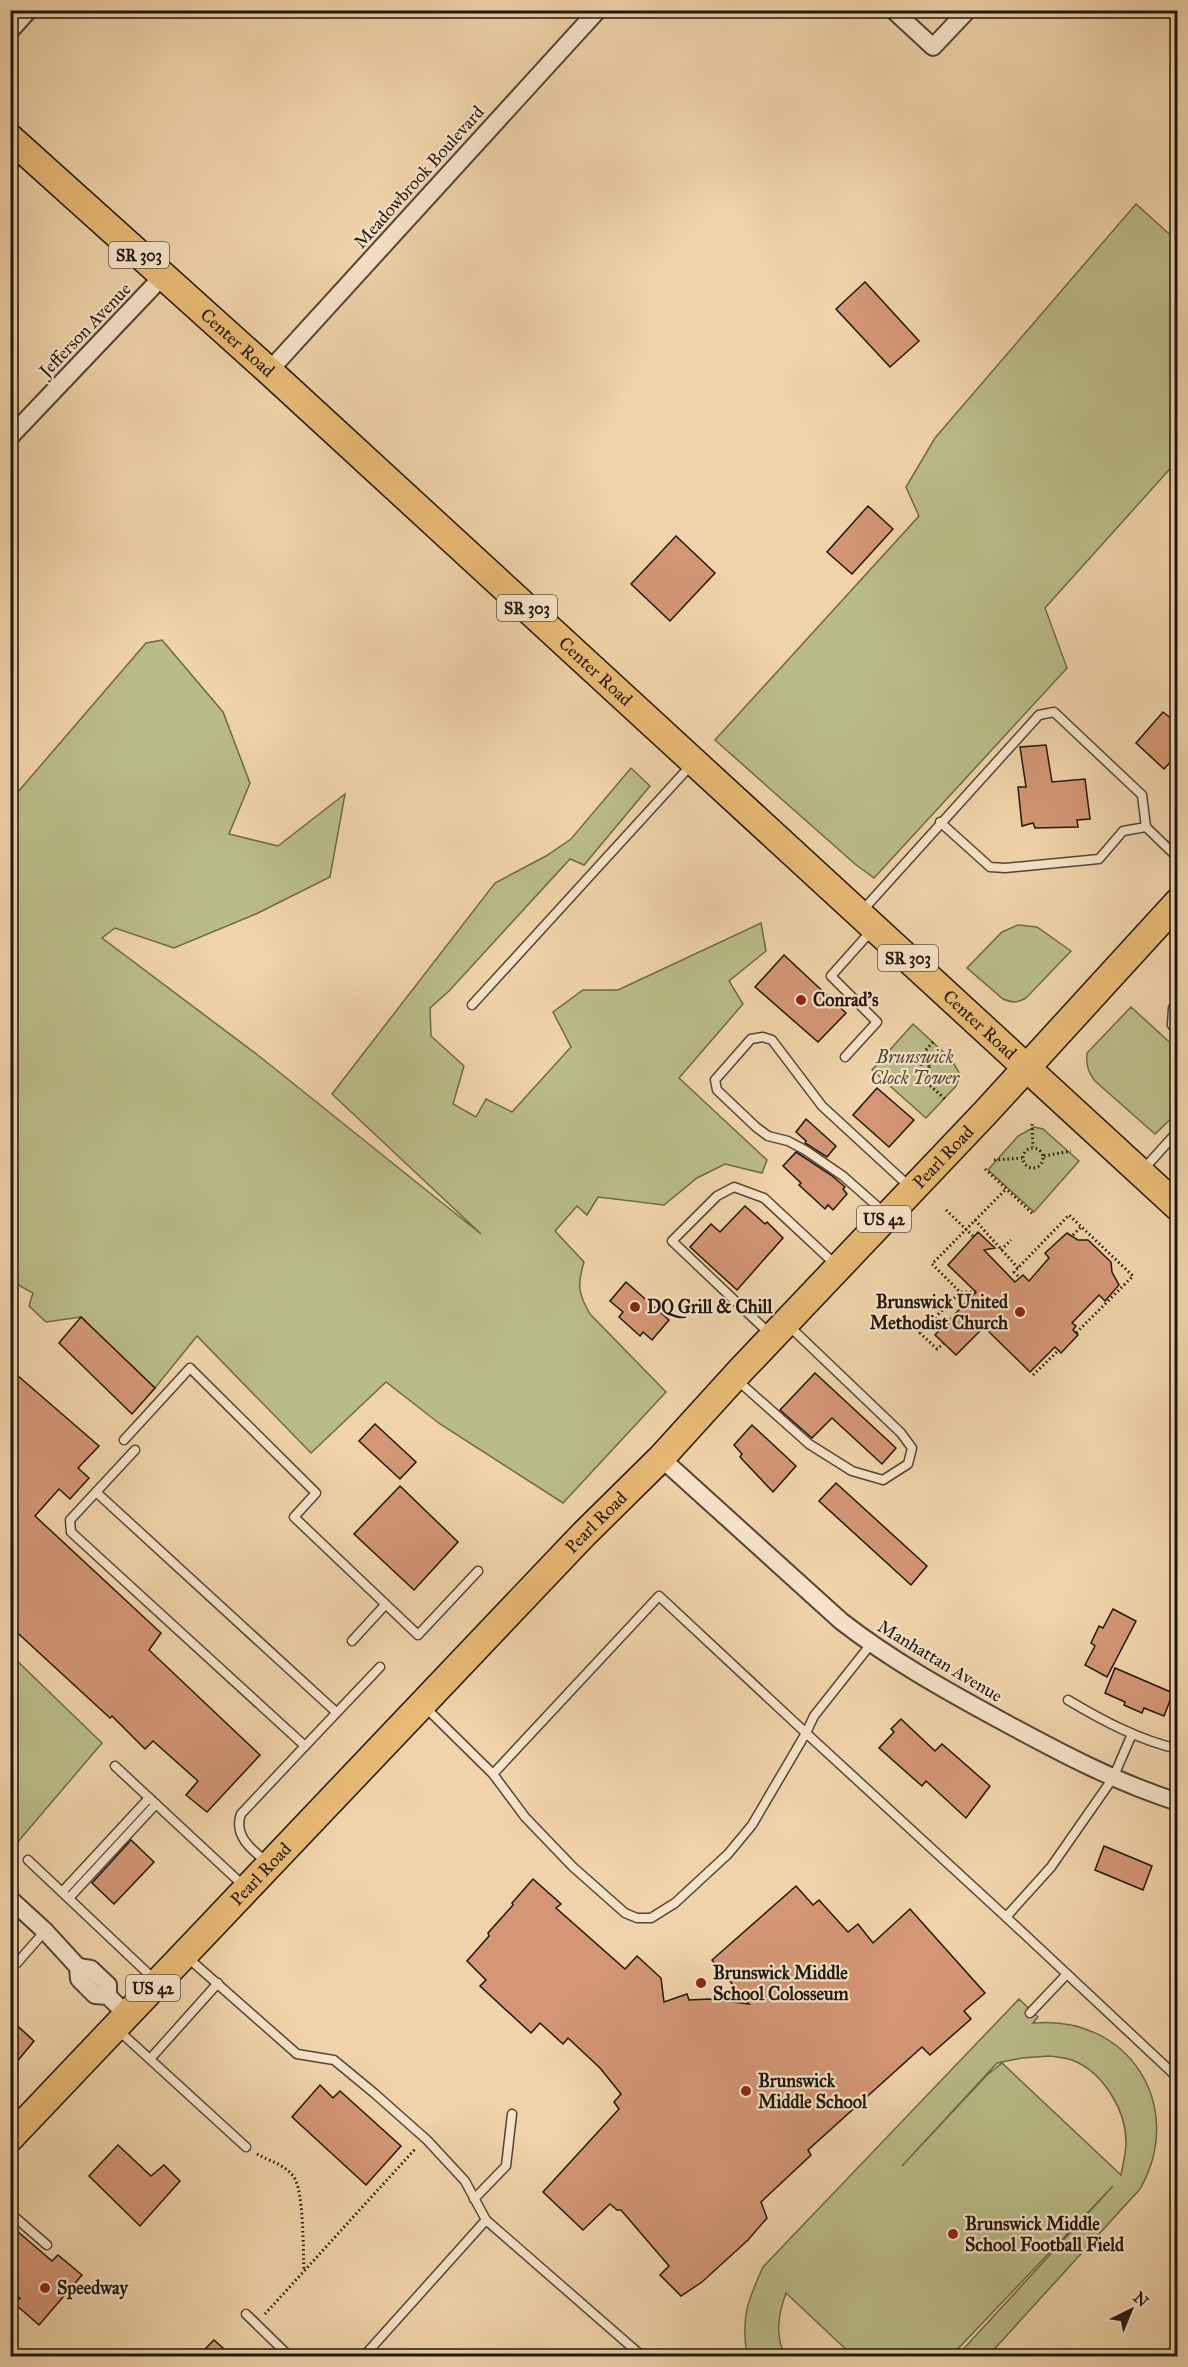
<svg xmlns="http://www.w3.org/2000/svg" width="1188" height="2367" viewBox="0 0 1188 2367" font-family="'IM FELL Great Primer',serif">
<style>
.green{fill:#babc88;stroke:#6c694a;stroke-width:1.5;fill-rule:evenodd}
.building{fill:#d49675;stroke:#1f160b;stroke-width:1.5}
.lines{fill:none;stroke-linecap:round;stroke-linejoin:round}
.service-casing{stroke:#534533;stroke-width:11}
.minor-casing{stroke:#534533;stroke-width:20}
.primary-casing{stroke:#1f160b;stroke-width:30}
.path{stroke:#1f160b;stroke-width:3;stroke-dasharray:1.5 3;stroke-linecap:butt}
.service{stroke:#f5e2c8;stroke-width:8}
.minor{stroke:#f5e2c8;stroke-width:16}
.primary{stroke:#e8ba75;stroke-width:27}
.poi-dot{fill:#8f2418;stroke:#f5e2c8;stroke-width:2}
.labels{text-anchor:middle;stroke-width:4.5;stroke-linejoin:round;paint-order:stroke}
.shield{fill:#f5e2c8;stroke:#5f5344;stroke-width:1.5}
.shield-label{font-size:16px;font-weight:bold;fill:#1f160b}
.street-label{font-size:18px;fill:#1f160b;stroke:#f5e2c8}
.poi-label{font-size:18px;font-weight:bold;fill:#1f160b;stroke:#f5e2c8;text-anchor:start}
.park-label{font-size:18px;font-style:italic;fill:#4e4830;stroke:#f5e2c8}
</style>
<rect width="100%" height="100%" fill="#f0d3aa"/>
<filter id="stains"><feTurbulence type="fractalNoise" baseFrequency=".00333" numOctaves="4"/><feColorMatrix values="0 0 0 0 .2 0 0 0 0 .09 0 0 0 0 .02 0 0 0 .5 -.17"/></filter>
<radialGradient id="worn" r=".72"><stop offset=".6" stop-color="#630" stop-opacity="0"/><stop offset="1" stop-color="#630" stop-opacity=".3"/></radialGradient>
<!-- green -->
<g class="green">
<polygon points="1136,204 1177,241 1177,461 1045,608 1067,668 874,878 855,864 715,740 919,516 906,487 935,438"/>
<path d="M162,640L223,712L250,783L229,834L278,846L345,794L330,877L256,914L174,948L115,928L102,938L259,1056L481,1234L332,1094L495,883L546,856L571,839L631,768L650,786L584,865L570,859L449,991L430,1008L431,1036L464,1066L453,1104L476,1117L486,1099L512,1112L571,1047L553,1012L583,990H618L761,923L766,951L729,981L743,1004L679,1078L767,1160L762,1173L725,1164L697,1178L664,1205L598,1197L587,1215L577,1206L555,1231L584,1262C577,1285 578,1293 590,1314L666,1392L563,1503L440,1424L386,1382L311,1453L197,1336L155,1388L81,1317L46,1322L29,1306L33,1293L11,1281V800L146,643Z"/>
<path d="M1018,925L1037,927L1071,951L1026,998C1018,1003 1012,1003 1003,999L967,968L1002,932Z"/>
<path d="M1131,1007L1177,1049V1113L1155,1134L1095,1081C1088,1072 1086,1065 1087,1053Z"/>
<polygon points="913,1024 951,1059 960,1074 956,1086 926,1118 872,1070"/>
<polygon points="1034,1127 1043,1129 1079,1161 1034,1212 988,1170 1018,1136"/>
<polygon points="11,1655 102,1743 11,1850"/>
<path d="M1019,1999L1038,2017L1033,2023C1129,2014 1187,2107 1140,2189L988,2356H957L1113,2186L951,2356H853L786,2293C778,2315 775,2335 785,2356H747C741,2318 747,2302 763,2267ZM1050,2056C1057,2057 1065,2058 1072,2060C1103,2072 1126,2110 1126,2142C1126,2153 1123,2164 1121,2175L1002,2063L987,2075L902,2166L997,2063L1022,2058Z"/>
</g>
<!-- building -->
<g class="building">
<polygon points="865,282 919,341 890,367 836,309"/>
<polygon points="868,506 893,529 852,574 827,552"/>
<polygon points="676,536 715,573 670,621 631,584"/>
<polygon points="1163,712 1178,724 1178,754 1164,769 1136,743"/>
<polygon points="1046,745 1052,782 1085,779 1090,819 1077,820 1078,827 1035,828 1033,823 1022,826 1018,787 1026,787 1020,747"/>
<polygon points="784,955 846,1013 818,1042 755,987"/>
<polygon points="877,1088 914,1120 889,1147 853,1115"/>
<polygon points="806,1119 836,1146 827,1157 805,1143 806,1141 796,1132"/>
<polygon points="796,1152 831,1175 845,1187 843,1189 847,1194 833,1210 828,1205 825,1209 799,1185 801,1183 783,1166"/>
<polygon points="745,1206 765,1224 767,1222 783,1238 737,1290 690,1247 711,1224 720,1232"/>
<polygon points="978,1232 995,1248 984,1250 1015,1282 1023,1275 1029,1281 1049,1258 1045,1253 1067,1233 1078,1240 1088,1240 1111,1262 1112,1272 1119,1285 1105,1301 1099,1295 1072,1323 1076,1326 1073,1330 1078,1335 1061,1353 1055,1347 1030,1372 984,1327 956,1355 935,1335 976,1292 948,1265"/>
<polygon points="626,1282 669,1320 652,1340 643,1332 640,1336 619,1317 623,1312 610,1301"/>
<polygon points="81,1317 155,1388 132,1414 59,1343"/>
<polygon points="10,1369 99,1446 78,1468 89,1478 70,1499 59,1489 35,1516 161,1633 149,1650 260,1755 207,1812 186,1795 198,1781 153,1741 145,1749 112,1716 110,1718 10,1626"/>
<polygon points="815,1373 896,1448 882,1464 832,1418 812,1438 780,1410"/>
<polygon points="375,1424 416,1462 400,1479 359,1441"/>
<polygon points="752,1425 796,1466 773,1492 740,1457 742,1454 734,1445"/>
<polygon points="836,1483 927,1566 911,1585 819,1501"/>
<polygon points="400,1486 458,1542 414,1590 354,1534"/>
<polygon points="1113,1609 1136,1621 1107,1677 1085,1665 1095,1646 1091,1643 1099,1626 1103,1628"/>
<polygon points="1115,1668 1173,1693 1164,1716 1144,1708 1142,1713 1124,1705 1125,1702 1105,1693"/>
<polygon points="901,1719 935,1751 942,1744 990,1786 966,1818 926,1781 922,1786 879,1748 894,1732 891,1729"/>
<polygon points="131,1840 154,1862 114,1904 92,1883"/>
<polygon points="1104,1846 1152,1866 1143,1890 1095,1870"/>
<polygon points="533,1879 561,1904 556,1908 625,1969 637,1956 661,1978 664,2002 687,1994 689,2000 709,1999 749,2004 712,1960 796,1886 813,1905 819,1900 848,1932 858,1924 873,1943 910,1909 985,1993 964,2011 971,2019 930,2055 922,2047 808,2150 811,2155 761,2202 767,2218 748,2240 702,2282 681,2296 660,2275 669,2266 621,2210 617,2210 610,2204 583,2230 543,2192 619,2109 614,2102 621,2094 600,2068 568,2038 563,2044 540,2023 531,2033 480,1986 486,1980 467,1961 489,1936 488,1933 513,1905 512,1903"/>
<polygon points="10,2019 34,2041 10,2070"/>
<polygon points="320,2085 333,2098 340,2091 401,2146 366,2185 292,2117"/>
<polygon points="118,2145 151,2176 164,2165 180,2181 140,2226 89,2176"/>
<polygon points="10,2225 52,2261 58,2255 82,2275 39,2325 15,2304 20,2298 10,2290"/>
<polygon points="214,2340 232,2356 198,2356"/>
</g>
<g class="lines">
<defs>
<g id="service">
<polyline points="940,822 990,867 1005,868 1099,859 1123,831 1146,827"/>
<polyline points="862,911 1039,715 1054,712 1142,795 1146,827 1178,858"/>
<polyline points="1178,1003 1173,1008 1172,1025 1178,1031"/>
<polyline points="472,1005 692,764"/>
<polyline points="845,1057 877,1022 831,976 872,930"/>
<polyline points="1142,1171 1178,1131"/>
<polyline points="886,1214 843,1176 805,1150 788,1141 768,1136 756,1127 717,1090 715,1080 751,1039 763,1037 772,1040 822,1106 910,1187"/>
<polyline points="770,1334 672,1241 717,1196 734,1187 764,1198 837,1266"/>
<polyline points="737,1380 809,1444 852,1471 883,1480 908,1464 912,1448 901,1433 788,1325"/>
<polyline points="124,1440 190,1368 316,1493 294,1517 418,1635 478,1571"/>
<path d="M135,1450L70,1520L71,1532L305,1746L241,1814C233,1836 252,1850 268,1863"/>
<polyline points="96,1492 336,1712"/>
<polyline points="352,1641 385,1605"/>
<path d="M1068,1700C1103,1721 1139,1740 1178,1749"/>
<polyline points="425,1707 493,1774 525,1817 573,1867 625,1913 637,1918 651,1918 675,1903 728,1854 752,1825 806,1733 1006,1917 1051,1867 1113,1778 1132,1734"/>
<polyline points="305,1746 380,1667"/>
<polyline points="115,1766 245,1887"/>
<polyline points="493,1774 659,1596 806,1733 814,1716 871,1644"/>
<polyline points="28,1860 156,1981"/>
<polyline points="62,1892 149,1798"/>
<polyline points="69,1898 156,1804"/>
<polyline points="1006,1917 1067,1974"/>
<polyline points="187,1957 297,2054 334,2060 374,2093 427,2140 465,2181 486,2220 642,2356"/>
<polyline points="10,1963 17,1963 45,1931"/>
<polyline points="1030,2013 1067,1974 1178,2078"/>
<polyline points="118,2030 246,2147"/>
<polyline points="150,2059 218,1983"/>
<polyline points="474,2199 506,2166 512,2114"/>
<polyline points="10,2213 47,2245"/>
<polyline points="246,2314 285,2352 286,2356"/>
<polyline points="364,2356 486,2220"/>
</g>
<g id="minor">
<polyline points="893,10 933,47 968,10"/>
<polyline points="10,31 29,10"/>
<polyline points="269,371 598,10"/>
<polyline points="10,437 163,276"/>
<path d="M661,1458L841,1621C891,1660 945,1690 1000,1720C1057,1751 1115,1782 1178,1802"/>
<polyline points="10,1899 45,1931 78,1967 79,1979 95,1995 108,1996 128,2016"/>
<polyline points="78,1967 91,1969 108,1985 108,1996"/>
</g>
<g id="primary">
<path id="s1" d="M10,138L269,371L1178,1207"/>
<path id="s2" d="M10,2138L584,1534L661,1458L741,1370L986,1112L1178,902"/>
</g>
</defs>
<!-- service casing -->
<use href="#service" class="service-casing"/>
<!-- minor casing -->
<use href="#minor" class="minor-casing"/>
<!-- primary casing -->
<use href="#primary" class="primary-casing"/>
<!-- path -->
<g class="path">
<polyline points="925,1063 925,1051 934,1041"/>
<circle cx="925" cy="1067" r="4"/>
<polyline points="924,1070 925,1081 946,1100"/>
<polyline points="1032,1124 1033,1147"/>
<circle cx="1033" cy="1158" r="10"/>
<polyline points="1044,1156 1071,1151"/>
<polyline points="994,1160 1022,1158"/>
<polyline points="985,1169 1033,1214"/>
<polyline points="946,1210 974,1237"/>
<polyline points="975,1220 1018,1268"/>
<polyline points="1073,1235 1082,1226"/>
<polyline points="1001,1250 1011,1240"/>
<polyline points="1018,1276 1014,1272 1069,1215 1133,1276 1076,1333"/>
<polyline points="976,1292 960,1292 932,1264 1006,1189"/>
<polyline points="944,1343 937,1349 920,1333 960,1292"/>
<polyline points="1033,1375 1059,1350"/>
<path d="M257,2154C269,2161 284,2164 293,2176C304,2188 303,2251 304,2270"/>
<polyline points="265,2314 416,2148"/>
</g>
<!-- service -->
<use href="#service" class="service"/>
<!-- minor -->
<use href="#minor" class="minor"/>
<!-- primary -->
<use href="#primary" class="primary"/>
</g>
<!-- markers -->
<g class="poi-dot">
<circle cx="801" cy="1000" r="6"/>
<circle cx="635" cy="1307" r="6"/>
<circle cx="1020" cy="1312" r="6"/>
<circle cx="701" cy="1983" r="6"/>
<circle cx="746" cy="2091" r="6"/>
<circle cx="953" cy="2234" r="6"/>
<circle cx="45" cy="2288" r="6"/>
</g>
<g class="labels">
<!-- shield labels -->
<g class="shield">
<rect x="109" y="242" width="60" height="26" rx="4.5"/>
<rect x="497" y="595" width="60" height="26" rx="4.5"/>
<rect x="878" y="945" width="60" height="26" rx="4.5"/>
<rect x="857" y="1206" width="54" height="26" rx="4.5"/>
<rect x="126" y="1975" width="54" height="26" rx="4.5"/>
</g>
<g class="shield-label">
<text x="139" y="261">SR 303</text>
<text x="527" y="614">SR 303</text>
<text x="908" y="964">SR 303</text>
<text x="884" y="1225">US 42</text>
<text x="153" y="1994">US 42</text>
</g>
<!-- street labels -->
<g class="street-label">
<text transform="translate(419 177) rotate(-48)" y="6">Meadowbrook Boulevard</text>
<text transform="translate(85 330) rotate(-46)" y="6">Jefferson Avenue</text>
<text dy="6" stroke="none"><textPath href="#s1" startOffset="306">Center Road</textPath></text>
<text dy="6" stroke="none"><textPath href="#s1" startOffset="792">Center Road</textPath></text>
<text dy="6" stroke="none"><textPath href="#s1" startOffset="1314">Center Road</textPath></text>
<text dy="6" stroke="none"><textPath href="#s2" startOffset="1354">Pearl Road</textPath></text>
<text dy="6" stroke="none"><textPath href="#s2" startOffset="850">Pearl Road</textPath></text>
<text transform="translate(940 1661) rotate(31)" y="6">Manhattan Avenue</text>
<text dy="6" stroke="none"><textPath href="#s2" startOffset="364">Pearl Road</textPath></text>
</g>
<!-- poi labels -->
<g class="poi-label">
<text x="813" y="1006">Conrad's</text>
<text x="1008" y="1308" text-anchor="end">Brunswick United<tspan x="1008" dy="21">Methodist Church</tspan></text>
<text x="647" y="1313">DQ Grill &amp; Chill</text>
<text x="713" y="1979">Brunswick Middle<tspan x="713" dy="21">School Colosseum</tspan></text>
<text x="758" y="2087">Brunswick<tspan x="758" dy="21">Middle School</tspan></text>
<text x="965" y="2230">Brunswick Middle<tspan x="965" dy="21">School Football Field</tspan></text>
<text x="57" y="2294">Speedway</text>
</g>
<!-- park labels -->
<g class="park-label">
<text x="915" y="1063">Brunswick<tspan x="915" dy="21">Clock Tower</tspan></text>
</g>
</g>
<!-- margin -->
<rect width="1188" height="2367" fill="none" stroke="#f0d3aa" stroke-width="36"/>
<rect x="12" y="12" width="1164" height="2343" fill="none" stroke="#1f160b" stroke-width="3"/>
<rect x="18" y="18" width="1152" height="2331" fill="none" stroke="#1f160b" stroke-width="1.5"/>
<!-- north arrow -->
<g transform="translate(1131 2310) rotate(43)" stroke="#f5e2c8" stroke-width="4.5" paint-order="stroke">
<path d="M0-4.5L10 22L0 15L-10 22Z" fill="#1f160b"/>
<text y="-9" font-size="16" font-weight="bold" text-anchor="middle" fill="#1f160b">N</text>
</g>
<rect width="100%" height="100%" filter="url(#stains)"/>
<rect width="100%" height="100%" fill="url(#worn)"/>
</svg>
